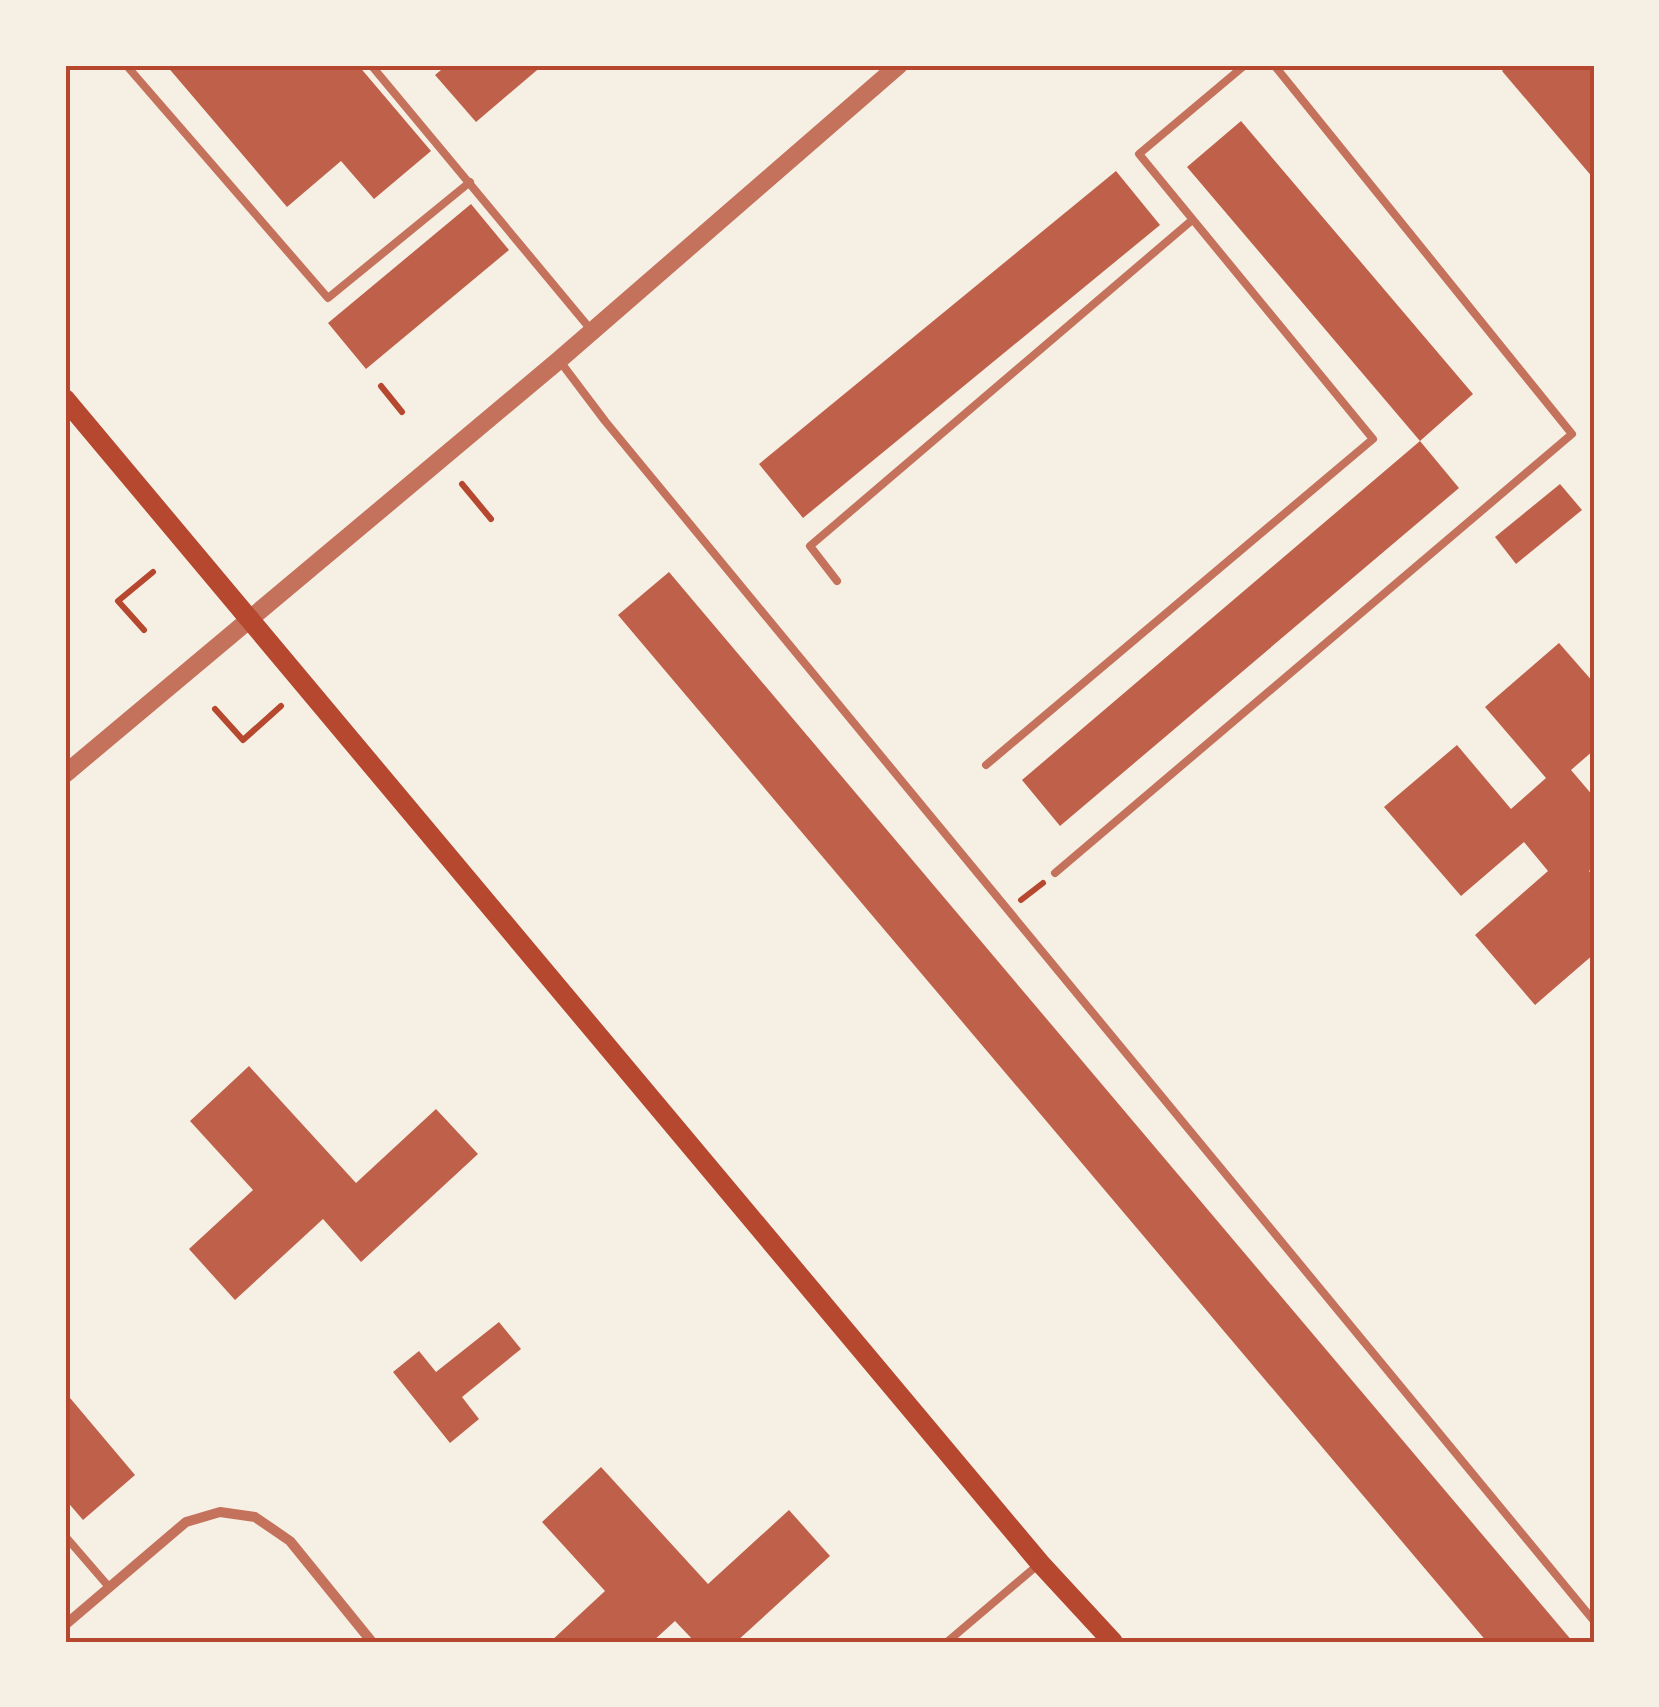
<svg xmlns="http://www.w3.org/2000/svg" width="1659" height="1707" viewBox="0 0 1659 1707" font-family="Spectral,serif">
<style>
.building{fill:#bf614a}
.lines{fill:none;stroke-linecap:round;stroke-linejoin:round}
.path{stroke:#b5482f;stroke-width:6}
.service{stroke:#c5725c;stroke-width:8}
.minor{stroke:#c5725c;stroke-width:10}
.tertiary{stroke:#c5725c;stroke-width:18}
.secondary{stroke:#b5482f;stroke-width:20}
.neatline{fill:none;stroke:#b5482f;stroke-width:4}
</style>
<rect width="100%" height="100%" fill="#f6efe4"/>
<!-- building -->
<g class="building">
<polygon points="166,65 358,65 431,151 374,199 341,161 287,207"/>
<polygon points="447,65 543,65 476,122 435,75"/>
<polygon points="1509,65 1594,65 1594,179 1502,71"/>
<polygon points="1241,121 1473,394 1420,441 1459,488 1060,826 1022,780 1420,441 1187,167"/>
<polygon points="1116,171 1160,225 803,518 759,464"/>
<polygon points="471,204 509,250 366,369 328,323"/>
<polygon points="1560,484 1582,510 1516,564 1495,537"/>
<polygon points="669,572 1176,1172 1573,1642 1487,1642 618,615"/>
<polygon points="1559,643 1594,683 1594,750 1571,770 1594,797 1594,866 1589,871 1594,877 1594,954 1535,1005 1475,935 1548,871 1524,842 1461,896 1384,807 1457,745 1511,809 1546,778 1485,707"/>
<polygon points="249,1066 356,1183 436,1109 478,1154 361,1262 323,1219 235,1300 189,1249 253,1190 190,1121"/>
<polygon points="499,1322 521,1349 462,1397 479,1419 450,1443 393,1372 419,1351 436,1372"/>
<polygon points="65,1392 135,1475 83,1520 65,1499"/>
<polygon points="601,1467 708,1584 789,1510 830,1556 736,1642 695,1642 675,1621 652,1642 550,1642 605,1591 542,1522"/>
</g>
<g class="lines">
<!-- path -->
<g class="path">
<polyline points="381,386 402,412"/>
<polyline points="462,484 491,519"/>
<polyline points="144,630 118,601 153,572"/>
<polyline points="215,709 243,740 281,706"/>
<polyline points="1021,900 1043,883"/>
</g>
<!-- service -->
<g class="service">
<polyline points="126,65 328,298 470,182"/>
<polyline points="371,65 592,331"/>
<polyline points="559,360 605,421 1594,1621"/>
<polyline points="837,581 810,546 1191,221"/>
<polyline points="986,765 1373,439 1139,154 1245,65"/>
<polyline points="1055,873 1572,434 1274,65"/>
<polyline points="65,1536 109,1587"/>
<polyline points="947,1642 1039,1564"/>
</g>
<!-- minor -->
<polyline class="minor" points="65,1625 186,1522 220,1512 255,1517 290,1541 372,1642"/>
<!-- tertiary -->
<polyline class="tertiary" points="65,774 559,360 899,65"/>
<!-- secondary -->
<polyline class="secondary" points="65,399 1040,1563 1113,1642"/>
</g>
<!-- border -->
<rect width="1659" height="1707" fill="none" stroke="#f6efe4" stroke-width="135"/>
<rect x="68" y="68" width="1524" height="1572" class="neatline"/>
</svg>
